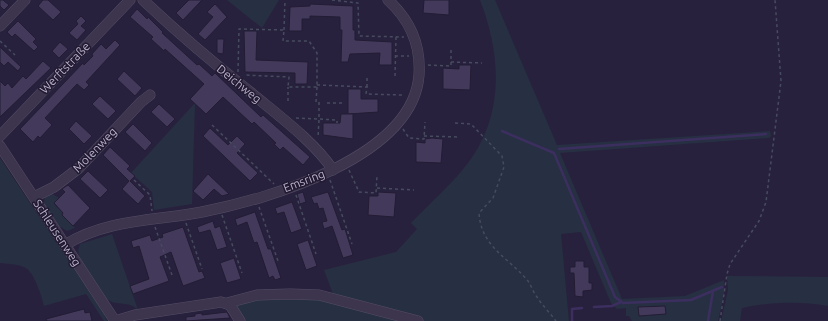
<svg xmlns="http://www.w3.org/2000/svg" width="828" height="321" viewBox="0 0 828 321" font-family="Ubuntu,sans-serif">
<style>
.green{fill:#272f43}
.lines{fill:none;stroke-linecap:round;stroke-linejoin:round}
.stream{stroke:#3c2f5f;stroke-width:2.5}
.building{fill:#433a5b;stroke:#231c34}
.minor-casing{stroke:#544d65;stroke-width:11}
.path{stroke:#464b5f;stroke-width:1.5;stroke-dasharray:3 3;stroke-linecap:butt}
.minor{stroke:#3c354d;stroke-width:10}
.labels{text-anchor:middle;stroke-width:3;stroke-linejoin:round;paint-order:stroke}
.street-label{font-size:12px;fill:#b8b0c9;stroke:#211a32}
</style>
<rect width="100%" height="100%" fill="#28213d"/>
<!-- green -->
<g class="green">
<polygon points="227,0 279,0 262,28"/>
<path d="M480,0H495L557,145L770,131L771,136L769,138L560,153L622,299L685,296L724,280V295L718,321H632L629,316H626V308L617,309L611,303L581,232L561,234L569,321H244L233,302L256,297H334L324,270L396,252L417,229L411,223C430,203 452,184 468,163C505,114 501,54 480,0Z"/>
<polygon points="195,103 192,204 154,210 152,192 131,173"/>
<path d="M0,158L104,314L107,321H104L86,294L44,306C42,297 35,275 27,269C21,264 8,264 0,263Z"/>
<polygon points="49,192 59,198 54,204 63,213 62,215 75,228 67,231 59,226 44,203 45,196"/>
<path d="M112,234L138,310C129,300 117,307 107,299L80,259L78,251L80,244Z"/>
<path d="M727,276L828,277V306C800,301 770,302 742,308L740,321H721L728,290Z"/>
</g>
<g class="lines">
<!-- stream -->
<g class="stream">
<polyline points="502,131 554,153 615,297 623,303 691,300 722,287"/>
<polyline points="559,149 766,134"/>
<polyline points="594,307 612,306 621,302"/>
<polyline points="572,321 572,309 582,308"/>
<polyline points="708,321 713,291"/>
</g>
</g>
<!-- building -->
<g class="building">
<polygon points="0,0 3,0 9,5 4,10 0,6"/>
<polygon points="43,0 48,0 61,12 53,20 38,6"/>
<polygon points="189,0 202,0 183,20 176,13"/>
<polygon points="424,0 449,0 449,15 423,13"/>
<polygon points="215,4 227,17 205,40 198,34 213,17 207,12"/>
<polygon points="310,4 353,6 353,30 355,30 355,40 392,42 392,65 379,65 380,53 350,54 348,62 341,62 342,30 340,30 340,17 310,16 310,19 302,19 302,31 289,31 290,7 310,6"/>
<polygon points="137,9 147,19 148,17 163,32 162,33 197,65 199,64 212,76 215,73 261,117 263,115 310,157 303,165 283,147 280,150 274,144 276,143 254,122 252,124 223,97 206,114 190,99 204,84 165,49 164,51 151,39 153,37 130,17"/>
<polygon points="81,16 86,21 81,26 86,30 77,40 69,33 78,24 76,21"/>
<polygon points="18,21 36,39 33,42 38,47 34,51 15,34 12,37 7,32"/>
<polygon points="244,31 257,31 256,60 308,62 307,84 295,84 295,73 245,72"/>
<polygon points="217,39 224,39 223,54 217,53"/>
<polygon points="115,40 120,45 86,82 89,85 84,90 77,84 45,118 52,125 40,138 38,136 33,142 20,129 83,63 84,65 93,56 92,54 101,44 106,49"/>
<polygon points="60,42 68,49 59,58 52,51"/>
<polygon points="0,47 21,67 18,71 8,62 4,66 0,62"/>
<polygon points="43,61 51,68 0,117 0,81 5,86 8,83 12,88 23,76 26,79"/>
<polygon points="459,65 471,65 470,90 443,89 443,68 459,69"/>
<polygon points="124,71 142,88 135,96 117,79"/>
<polygon points="348,89 361,89 361,99 378,99 378,112 348,114"/>
<polygon points="100,96 116,111 108,119 92,104"/>
<polygon points="159,104 175,119 167,127 151,112"/>
<polygon points="341,114 353,114 353,139 323,135 323,123 340,123"/>
<polygon points="76,121 92,136 84,144 69,129"/>
<polygon points="133,124 152,143 145,151 125,132"/>
<polygon points="210,128 228,145 237,136 245,144 237,153 258,173 250,181 203,136"/>
<polygon points="432,138 443,139 441,163 416,162 416,142 425,143 425,139"/>
<polygon points="110,147 130,166 127,169 135,176 130,181 145,196 138,204 122,189 129,181 103,155"/>
<polygon points="88,171 108,190 100,198 80,179"/>
<polygon points="208,174 229,194 222,196 214,189 203,200 193,191"/>
<polygon points="68,185 90,208 73,226 62,215 63,213 54,203 65,192 62,189"/>
<polygon points="303,192 306,202 300,204 297,194"/>
<polygon points="328,192 342,230 345,229 353,255 343,258 332,226 324,229 322,222 327,221 323,208 319,209 317,203 314,204 311,197"/>
<polygon points="378,192 396,193 394,217 368,215 369,196 378,196"/>
<polygon points="292,202 302,229 291,233 284,212 277,214 275,208"/>
<polygon points="255,212 268,249 271,249 281,278 275,280 273,276 269,278 257,242 254,243 247,222 237,226 235,219"/>
<polygon points="213,221 215,228 220,226 227,247 217,250 210,230 199,233 197,227"/>
<polygon points="183,227 199,272 202,271 205,278 183,286 171,252 160,257 169,281 133,294 130,286 149,279 139,246 133,248 131,241 150,235 152,241 163,237 162,234"/>
<polygon points="308,240 317,266 306,270 297,244"/>
<polygon points="234,258 241,279 227,283 220,263"/>
<polygon points="575,261 584,261 584,267 589,267 589,283 592,283 592,290 583,291 583,297 575,296 574,273 570,273 570,267 575,267"/>
<polygon points="665,306 666,314 639,316 638,307"/>
<polygon points="84,309 85,313 90,312 92,321 47,321 46,319"/>
<polygon points="227,312 230,318 186,321 186,317 195,316 195,314 202,313 202,315"/>
</g>
<g class="lines">
<defs>
<g id="minor">
<path d="M143,0C177,32 212,62 249,91C275,113 314,141 333,170"/>
<polyline points="0,26 25,0"/>
<polyline points="0,136 130,0"/>
<polyline points="0,146 115,321"/>
<polyline points="34,197 54,187 79,168 141,102 150,95"/>
<path d="M65,245C107,219 155,221 202,212C269,199 413,157 419,75C421,45 410,20 388,0"/>
<polyline points="227,303 257,295 290,294 319,295 418,321"/>
<polyline points="115,321 135,315 221,302 230,305 240,321"/>
</g>
</defs>
<!-- minor casing -->
<use href="#minor" class="minor-casing"/>
<!-- path -->
<g class="path">
<polyline points="332,0 358,3 359,36 404,37"/>
<polyline points="284,30 285,0"/>
<polyline points="0,41 15,55"/>
<polyline points="395,56 409,56"/>
<polyline points="451,62 482,63"/>
<polyline points="428,65 451,66 451,49"/>
<polyline points="238,72 239,29 284,30 283,41 309,41 317,53 317,87 288,87 289,77 244,75"/>
<polyline points="395,76 396,37"/>
<polyline points="317,85 367,87 366,94 403,95"/>
<polyline points="367,87 367,76"/>
<polyline points="288,101 288,87"/>
<polyline points="316,102 317,87"/>
<polyline points="319,102 319,119 337,120 337,123"/>
<polyline points="327,103 345,103"/>
<polyline points="296,118 319,119 318,138"/>
<path d="M455,123L471,124L502,156L504,167L493,198L479,213C481,247 508,257 528,281C531,285 533,292 537,297C542,305 550,313 556,321"/>
<polyline points="212,125 274,184"/>
<polyline points="403,129 409,138 424,139 425,122"/>
<polyline points="424,136 459,137"/>
<polyline points="349,170 359,192 376,193 377,175"/>
<polyline points="134,180 150,195 152,211"/>
<polyline points="330,180 352,244"/>
<polyline points="377,188 414,190"/>
<polyline points="296,195 316,254"/>
<polyline points="259,207 278,261"/>
<polyline points="222,215 242,273"/>
<polyline points="186,223 202,269"/>
<polyline points="155,227 172,275"/>
<polyline points="720,321 727,274 730,264 759,221 766,202 781,81 775,0"/>
</g>
<!-- minor -->
<use href="#minor" class="minor"/>
</g>
<g class="labels">
<!-- street labels -->
<g class="street-label">
<text transform="translate(65 68) rotate(-46)" y="4">Werftstraße</text>
<text transform="translate(239 84) rotate(39)" y="4">Deichweg</text>
<text transform="translate(95 150) rotate(-46)" y="4">Molenweg</text>
<text transform="translate(304 181) rotate(-21)" y="4">Emsring</text>
<text transform="translate(57 233) rotate(57)" y="4">Schleusenweg</text>
</g>
</g>
</svg>
